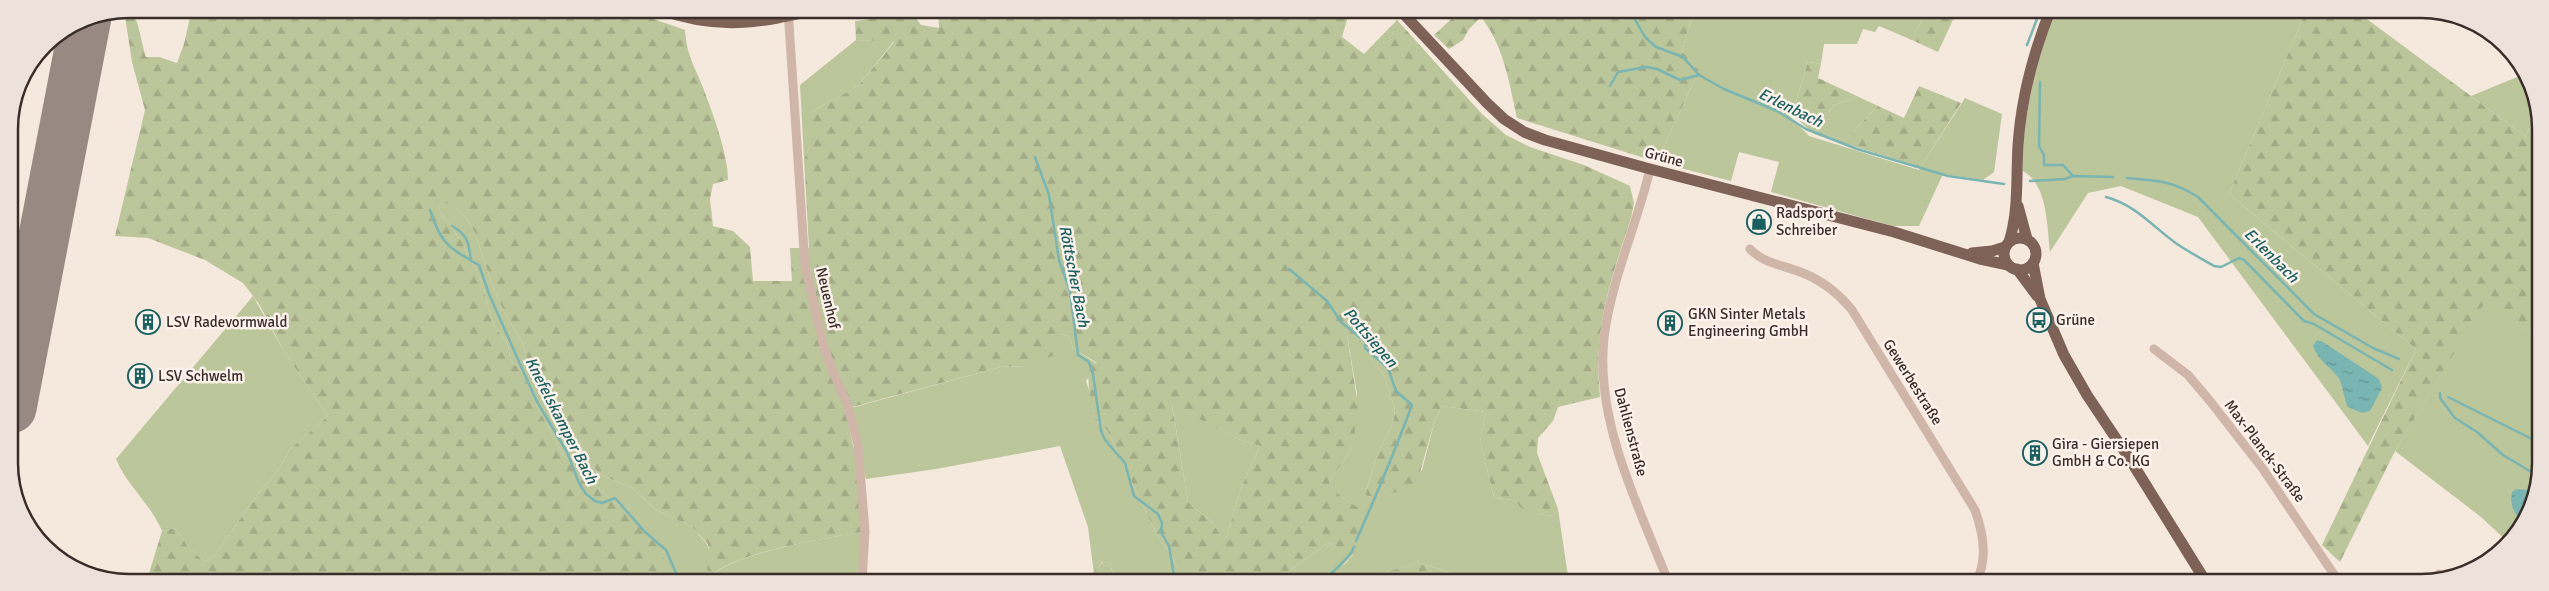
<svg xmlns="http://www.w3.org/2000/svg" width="2549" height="591" viewBox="0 0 2549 591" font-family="Signika,sans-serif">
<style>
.green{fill:#bbc69b}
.forest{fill:url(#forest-firs);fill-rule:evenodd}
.water{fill:url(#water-ripples)}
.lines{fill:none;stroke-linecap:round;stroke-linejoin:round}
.stream{stroke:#79b5b3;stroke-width:2.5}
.runway{stroke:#988a83;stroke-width:51}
.minor{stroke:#cfb6a8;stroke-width:9}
.major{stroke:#7e6258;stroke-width:11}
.labels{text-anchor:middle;stroke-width:5;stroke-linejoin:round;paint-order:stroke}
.street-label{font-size:15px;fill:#3b2d29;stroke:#fcf2eb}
.poi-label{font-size:15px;fill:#3b2d29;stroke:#fcf2eb;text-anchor:start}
.water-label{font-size:16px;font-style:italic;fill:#196160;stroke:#fcf2eb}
.rim{fill:none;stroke:#3b2d29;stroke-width:2.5}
</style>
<defs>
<pattern id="forest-firs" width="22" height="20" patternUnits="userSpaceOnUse" patternTransform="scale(1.25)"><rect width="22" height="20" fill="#bbc69b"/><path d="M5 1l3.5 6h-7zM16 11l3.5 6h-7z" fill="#a2aa86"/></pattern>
<pattern id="water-ripples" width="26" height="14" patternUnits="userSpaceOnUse" patternTransform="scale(1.25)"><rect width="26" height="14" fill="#79b5b3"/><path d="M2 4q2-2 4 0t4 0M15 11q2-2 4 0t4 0" fill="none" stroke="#649492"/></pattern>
</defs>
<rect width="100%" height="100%" fill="#f5e8dd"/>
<!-- green -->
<g class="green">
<polygon points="1694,10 1926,11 1912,40 1879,26 1875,32 1863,29 1857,44 1824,44 1821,64 1808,62 1795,105 1787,113 1809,136 1919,170 1965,98 2002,114 1994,172 1983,180 1943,174 1919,226 1892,226 1771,192 1779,162 1739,152 1731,181 1657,162 1699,70 1682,51"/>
<path d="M2055,11H2306L2229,194L2416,349L2368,446L2198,217L2121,186L2088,193L2050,252C2047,227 2048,185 2023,171C2022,116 2036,62 2055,11Z"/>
<polygon points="856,40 894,41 858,86 810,113 810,146 804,159 800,85"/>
<path d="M2522,75C2538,106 2545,105 2525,136L2471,96Z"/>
<polygon points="1858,97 1878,106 1845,140 1815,131 1834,105"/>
<path d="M442,199L465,216L475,233L494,290L506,316L522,341L533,376L553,402L567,428L582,446L593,467L601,475L632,488L655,509L692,527L706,543L710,551V561L713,574C740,552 826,538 862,532L861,581L670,580L668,574L630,510L612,501L564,456L538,408L523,373L511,361L507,342L494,326L480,278L462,242L438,209Z"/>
<path d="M253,296L285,353L328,416L289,450L281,466L251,503L215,555L205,562L189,548L175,528L162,531C151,504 127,486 116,459Z"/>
<polygon points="2485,301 2538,338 2538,485 2533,498 2532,495 2511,501 2522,525 2508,542 2481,517 2395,451"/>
<polygon points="1060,334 1068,336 1074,349 1097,364 1086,381 1092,399 1095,420 1107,430 1159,539 1171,554 1184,581 1119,579 1113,574 1110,563 1102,562 1094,574 1088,527 1060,446 936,469 866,479 851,408 1001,367 1026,366"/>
<path d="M1347,334L1383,373L1395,410L1393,423L1377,455L1365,495L1374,498L1382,493L1396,491L1422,470L1435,420L1442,406L1486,412L1480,441L1494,498L1514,500C1526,514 1537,514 1554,516L1558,509L1568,576L1566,581H1481L1418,563L1354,581H1275L1328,543L1336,547V569L1345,564L1353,555L1352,505L1335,492L1329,482L1351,450L1354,432L1357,394Z"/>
<polygon points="1172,404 1238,439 1260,446 1241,488 1226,539 1222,540 1214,524 1188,502"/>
</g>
<!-- forest -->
<g class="forest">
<path d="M129,9C139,16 141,44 146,57H159L177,63L184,44L192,9H625L685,30C687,59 696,67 705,93C714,117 728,155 728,180L713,184L710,199L713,226L733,231L750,247L753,281H792L790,248H809L804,159L810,146V113L858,86L894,42L856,40L855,21L913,14L921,25L939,28L938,10H1350L1342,37L1364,54L1397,20L1482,114L1506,135L1530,147L1584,165L1630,186L1634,203L1631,218C1610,283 1593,327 1600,397L1558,407L1553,421L1538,438L1537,453L1558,509L1554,516L1526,513L1514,500L1494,498L1480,441L1486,412L1442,406L1435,420L1416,486L1412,491L1382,493L1374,498L1365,495L1377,455L1393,423L1395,410L1383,373L1347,335L1359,412L1351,450L1329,482C1337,496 1348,503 1362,509C1368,530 1356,559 1336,569L1330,559L1336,547L1328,543L1275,581H1184L1171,554L1159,539L1107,430L1095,420C1093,402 1085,385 1090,367L1097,363L1074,349L1068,336L1060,334L1057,354L1026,366L1001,367L845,409L858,468L862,532C826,538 739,552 713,574L707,570L710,551L707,543L692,527L655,509L632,488L601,475L593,467L582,446L567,428L553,402L533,376L522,341L506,316L494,290L475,233L465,216L442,200L438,209L462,242L480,278L494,326L507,342L511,361L523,373L538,408L564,456L612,501L630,510L647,528L661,551L670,580H147L162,531L175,528L189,548L205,562L215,555L251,503L281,466L289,450L328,416L285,353L259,304L243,283L205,260L148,238L115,236L145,110L132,62L124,10ZM1172,405L1238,439L1260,446L1241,488L1226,539H1222L1214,524L1188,502Z"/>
<path d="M1461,10H1694L1682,51L1699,70L1657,162L1517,118C1509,82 1504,46 1481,17L1469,29L1463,40L1449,49L1434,35Z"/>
<polygon points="1926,11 1957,11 1938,52 1912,40"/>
<polygon points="2306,11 2356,11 2525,136 2538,116 2538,338 2485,302 2395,451 2340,562 2322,545 2416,349 2229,194"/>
<path d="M1808,62L1821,64L1818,78L1904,118L1919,86L1961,103L1921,167L1814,134L1794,116L1786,113L1795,105ZM1858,97L1878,106L1845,140L1815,131L1834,105Z"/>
<polygon points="1103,562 1110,563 1113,574 1119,579 1133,581 1085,581"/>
<polygon points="1418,563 1481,581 1354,581"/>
</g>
<!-- water -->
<g class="water">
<path d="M2317,340L2323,342L2379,379L2382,388L2370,411L2362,413L2348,407C2344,399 2342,381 2338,377C2329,366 2318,360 2313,346Z"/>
<polygon points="2517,489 2527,490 2533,498 2522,525 2513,509 2511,501 2512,492"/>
</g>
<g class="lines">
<!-- stream -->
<g class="stream">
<polyline points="1624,10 1633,16 1645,37 1656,47 1683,57 1699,75 1724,89 1777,111 1806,129 1857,149 1948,176 2004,184"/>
<polyline points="2027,45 2040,11"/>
<polyline points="2040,82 2039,146 2044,155 2044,165 2063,165 2073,176"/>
<polyline points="1610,86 1618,72 1646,67 1657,69 1680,80 1699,75"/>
<polyline points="1035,157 1049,195 1059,260 1070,291 1078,355 1089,362 1093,374 1101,431 1105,440 1125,463 1134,496 1158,514 1162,523 1161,532 1169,546 1175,581"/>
<path d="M2127,178C2158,181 2171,180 2198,197L2314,314L2373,348L2399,359"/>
<polyline points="2030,181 2065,179 2073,176 2113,177"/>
<path d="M2106,197C2136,205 2153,227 2177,244C2189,252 2202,259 2214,266L2221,267L2239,258L2244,260L2304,321L2314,324L2392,370"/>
<path d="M430,210C439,237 445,247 471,260"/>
<path d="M452,226C468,235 469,243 471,261L479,265L489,294L536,400L567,452L579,483L586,494L595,501L602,503L615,498L645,532L666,550L679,580"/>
<path d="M1289,269L1327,301L1341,322L1366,342L1365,348L1388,368L1396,391L1412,405C1395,451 1376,496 1356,541"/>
<polyline points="2440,393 2440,398 2455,418 2477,432 2503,455 2538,476"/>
<polyline points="2448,397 2538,442"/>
<path d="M1322,581C1330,575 1352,555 1354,547"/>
</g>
<!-- runway -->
<polyline class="runway" points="11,408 86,17"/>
<!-- minor -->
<g class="minor">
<polyline points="788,9 805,266 824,347 831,367 848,406 858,445 865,531 862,581"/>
<path d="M1650,169C1637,225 1611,280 1604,338C1595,421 1638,505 1668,581"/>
<path d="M1750,249C1764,264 1784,265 1803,273C1823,281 1838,293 1852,310L1975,510C1983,532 1988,560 1976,582"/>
<polyline points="2154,349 2188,375 2210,401 2263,469 2339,582"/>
<polyline points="2430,582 2439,574"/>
</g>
<!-- major -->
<g class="major">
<path d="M658,9C720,31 758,23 821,9"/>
<polyline points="1400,10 1487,103 1504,119 1524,132 1545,140 1650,169 1894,232 1980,259 2008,265"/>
<polyline points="2018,206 2027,239"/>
<circle cx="2020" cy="254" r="16"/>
<path d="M2009,242C2019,211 2016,177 2018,146C2021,99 2033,54 2050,11"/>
<polyline points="1972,253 1992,251 2005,247"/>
<polyline points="2033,263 2040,299 2064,355 2087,395 2131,461 2206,582"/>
<polyline points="2017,269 2037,296"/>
</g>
</g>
<!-- icons -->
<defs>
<symbol id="shop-ring" viewBox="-11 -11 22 22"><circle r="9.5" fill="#fcf2eb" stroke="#196160" stroke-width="1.5"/><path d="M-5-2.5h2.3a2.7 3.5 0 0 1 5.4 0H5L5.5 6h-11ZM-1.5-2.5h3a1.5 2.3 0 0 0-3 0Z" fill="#196160"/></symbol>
<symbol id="bus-ring" viewBox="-11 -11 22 22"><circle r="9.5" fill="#fcf2eb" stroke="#196160" stroke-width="1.5"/><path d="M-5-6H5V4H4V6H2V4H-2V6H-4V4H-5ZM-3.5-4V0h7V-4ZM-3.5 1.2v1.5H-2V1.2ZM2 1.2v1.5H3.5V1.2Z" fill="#196160"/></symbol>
<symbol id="building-ring" viewBox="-11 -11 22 22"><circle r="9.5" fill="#fcf2eb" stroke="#196160" stroke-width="1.5"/><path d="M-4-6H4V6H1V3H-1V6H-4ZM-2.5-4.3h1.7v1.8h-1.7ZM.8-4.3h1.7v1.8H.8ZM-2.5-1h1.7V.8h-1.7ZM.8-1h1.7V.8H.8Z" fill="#196160"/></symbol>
</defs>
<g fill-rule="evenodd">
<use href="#shop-ring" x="1745" y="208" width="28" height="28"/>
<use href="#bus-ring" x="2025" y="306" width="28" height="28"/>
<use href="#building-ring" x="134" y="308" width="28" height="28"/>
<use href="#building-ring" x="1656" y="309" width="28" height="28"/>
<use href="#building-ring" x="126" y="362" width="28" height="28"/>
<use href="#building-ring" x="2021" y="439" width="28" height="28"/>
</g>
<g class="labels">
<!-- street labels -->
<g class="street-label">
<text transform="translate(1664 157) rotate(15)" y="5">Grüne</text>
<text transform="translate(828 298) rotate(77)" y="5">Neuenhof</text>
<text transform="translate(1913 382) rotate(58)" y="5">Gewerbestraße</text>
<text transform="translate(1631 432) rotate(75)" y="5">Dahlienstraße</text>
<text transform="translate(2265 451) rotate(53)" y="5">Max-Planck-Straße</text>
</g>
<!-- poi labels -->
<g class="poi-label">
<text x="1776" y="218">Radsport<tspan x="1776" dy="17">Schreiber</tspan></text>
<text x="1688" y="319">GKN Sinter Metals<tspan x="1688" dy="17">Engineering GmbH</tspan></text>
<text x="2056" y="325">Grüne</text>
<text x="166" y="327">LSV Radevormwald</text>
<text x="158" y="381">LSV Schwelm</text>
<text x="2052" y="449">Gira - Giersiepen<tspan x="2052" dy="17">GmbH &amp; Co. KG</tspan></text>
</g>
<!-- water labels -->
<g class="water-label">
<text transform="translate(1791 107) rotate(26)" y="6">Erlenbach</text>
<text transform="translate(2272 255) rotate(45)" y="6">Erlenbach</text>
<text transform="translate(1075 276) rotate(79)" y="6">Röttscher Bach</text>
<text transform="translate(1371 337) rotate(49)" y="6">Pottsiepen</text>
<text transform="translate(562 420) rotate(63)" y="6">Knefelskamper Bach</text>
</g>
</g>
<!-- crop -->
<path d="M0 0H2549V591H0ZM129 18H2421A111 111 0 0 1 2532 129V463A111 111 0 0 1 2421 574H129A111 111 0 0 1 18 463V129A111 111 0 0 1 129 18Z" fill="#ede2db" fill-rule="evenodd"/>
<path class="rim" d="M129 18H2421A111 111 0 0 1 2532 129V463A111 111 0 0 1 2421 574H129A111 111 0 0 1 18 463V129A111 111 0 0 1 129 18Z"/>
</svg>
